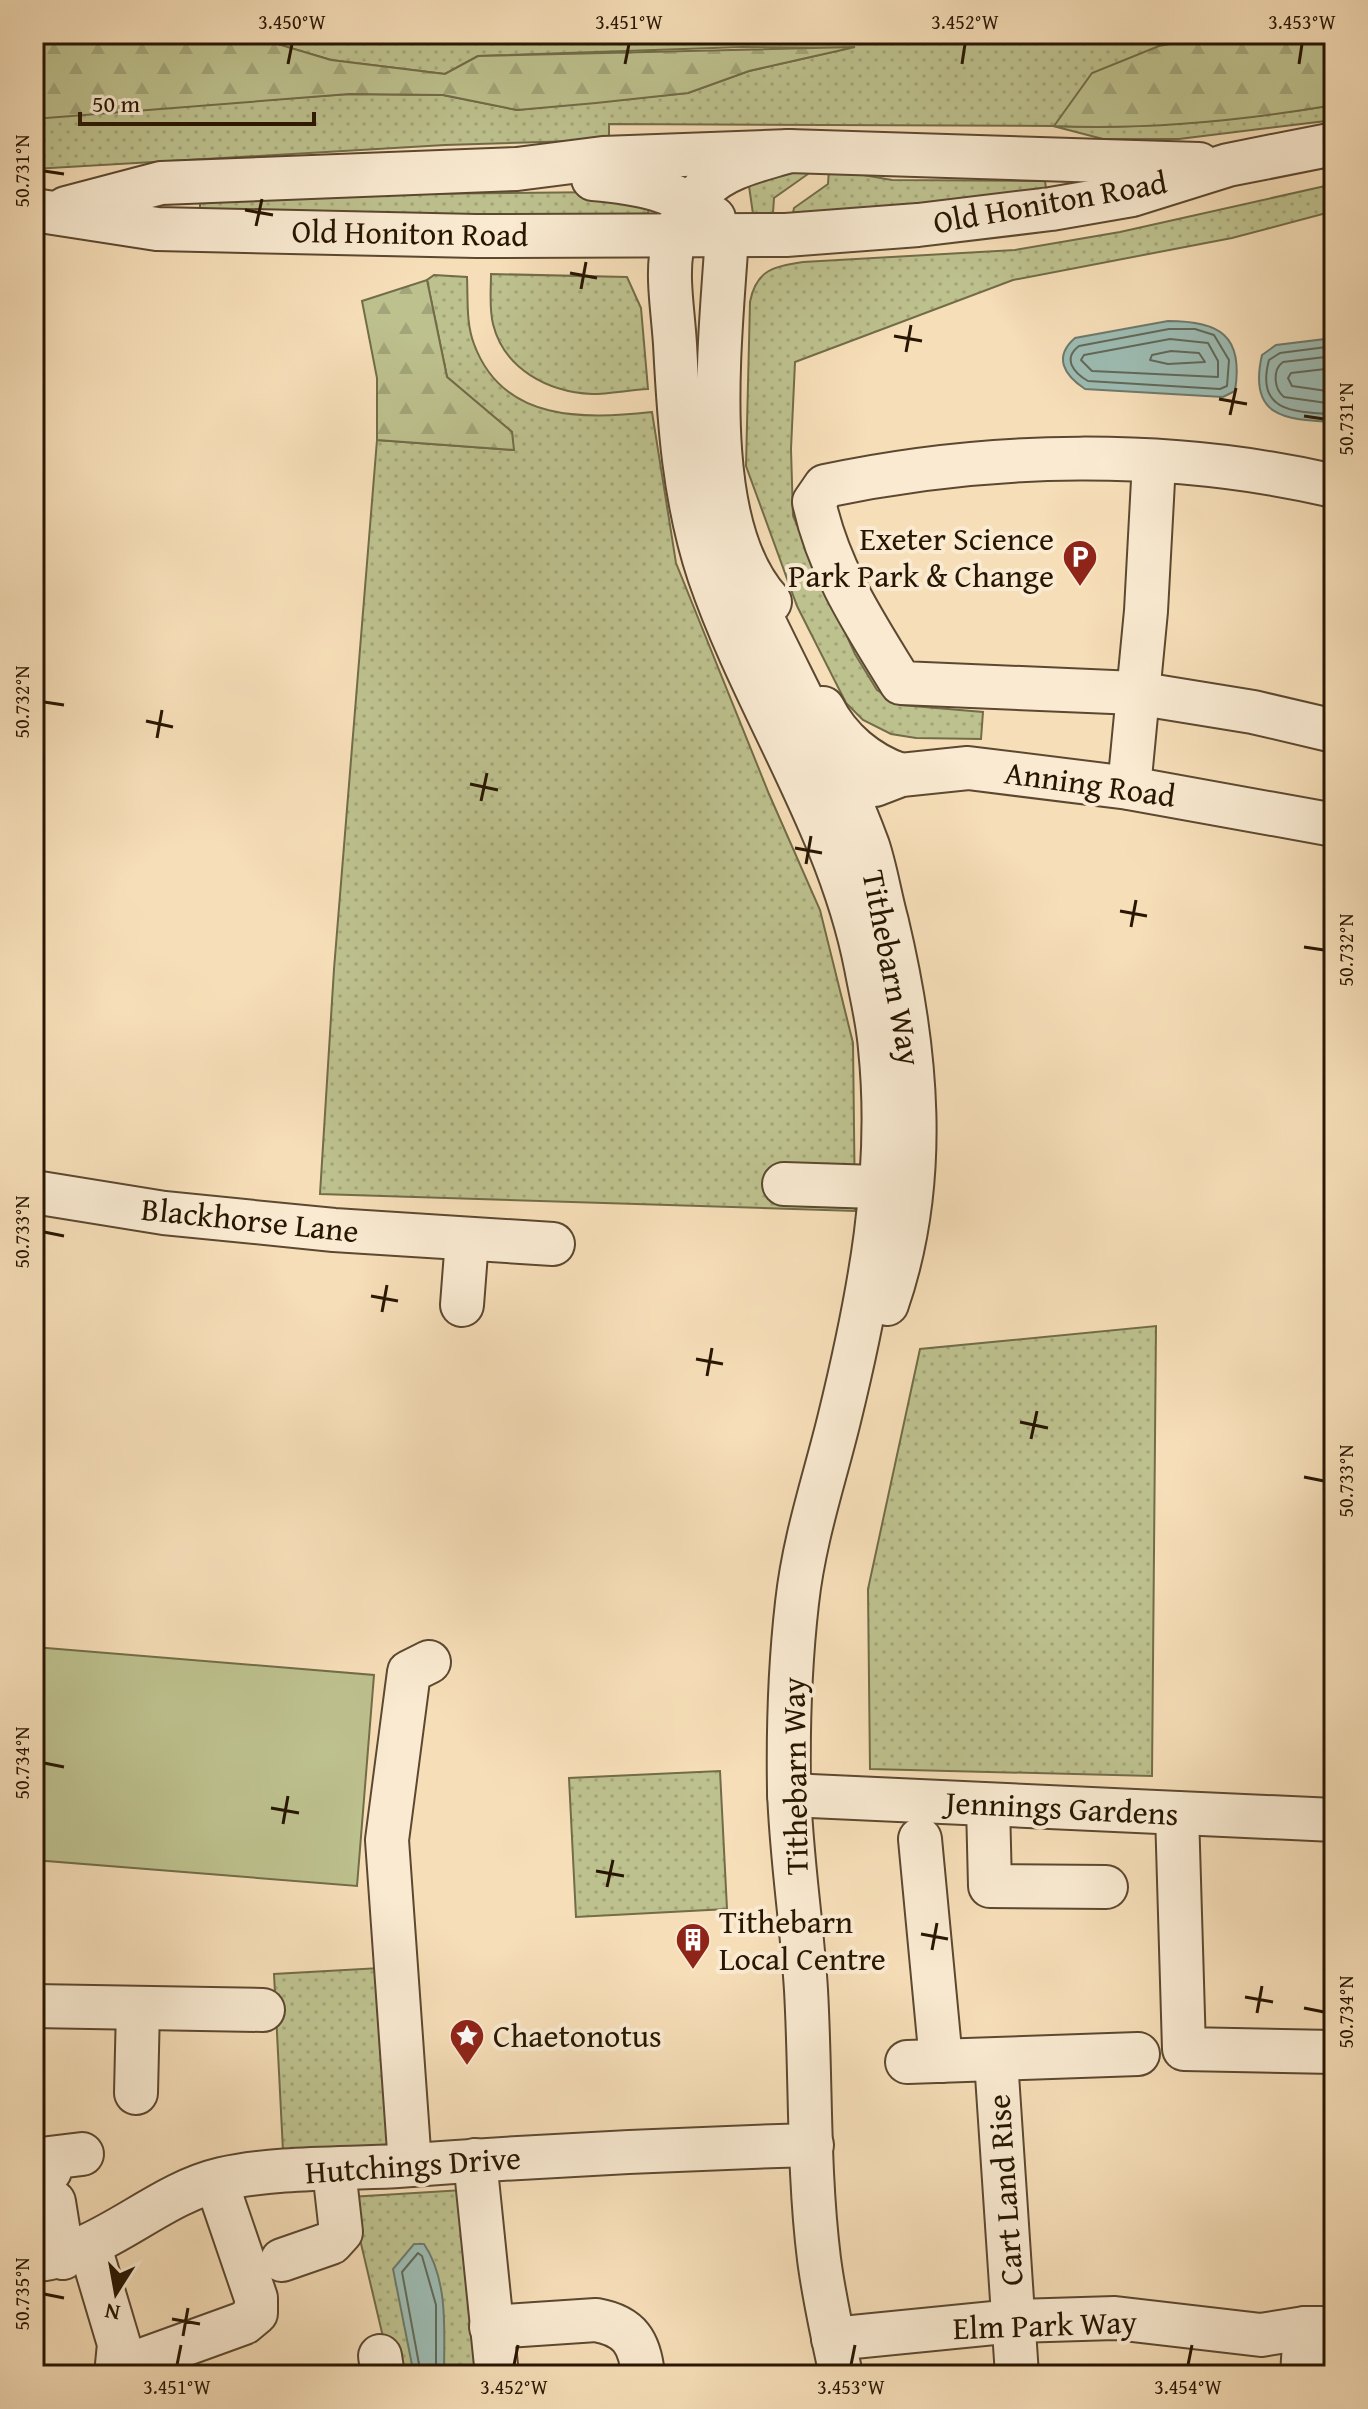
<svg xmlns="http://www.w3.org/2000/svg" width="1368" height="2409" viewBox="0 0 1368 2409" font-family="'Gentium Book Plus',serif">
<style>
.grass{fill:url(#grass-dots);stroke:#726c48;stroke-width:2}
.forest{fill:url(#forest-firs);stroke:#726c48;stroke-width:2}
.garden{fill:#bdc18e;stroke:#726c48;stroke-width:2}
.water{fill:#9dbcb3;stroke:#6e7a6c;stroke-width:2}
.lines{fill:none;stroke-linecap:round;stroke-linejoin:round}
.shore{stroke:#62695a;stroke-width:2}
.minor-casing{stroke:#5c4830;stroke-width:46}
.minor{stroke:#f9ead1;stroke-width:42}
.ticks{fill:none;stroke:#281602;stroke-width:3}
.labels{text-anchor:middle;stroke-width:8;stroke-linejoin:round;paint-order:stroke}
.street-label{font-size:32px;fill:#281602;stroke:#f9ead1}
.poi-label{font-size:32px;fill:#281602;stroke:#f9ead1;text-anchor:start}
.neatline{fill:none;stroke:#281602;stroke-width:3}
.ticks-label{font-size:20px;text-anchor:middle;fill:#281602}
</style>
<defs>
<pattern id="grass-dots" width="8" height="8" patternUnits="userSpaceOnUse" patternTransform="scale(2)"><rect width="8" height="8" fill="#bdc18e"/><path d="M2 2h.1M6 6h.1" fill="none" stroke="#a2a579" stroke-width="1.8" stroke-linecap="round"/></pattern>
<pattern id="forest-firs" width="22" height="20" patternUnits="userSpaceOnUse" patternTransform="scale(2)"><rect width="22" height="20" fill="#bdc18e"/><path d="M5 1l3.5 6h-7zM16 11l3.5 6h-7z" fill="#a2a579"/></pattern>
</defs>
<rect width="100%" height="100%" fill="#f6deb8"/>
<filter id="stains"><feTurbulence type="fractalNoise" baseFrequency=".0025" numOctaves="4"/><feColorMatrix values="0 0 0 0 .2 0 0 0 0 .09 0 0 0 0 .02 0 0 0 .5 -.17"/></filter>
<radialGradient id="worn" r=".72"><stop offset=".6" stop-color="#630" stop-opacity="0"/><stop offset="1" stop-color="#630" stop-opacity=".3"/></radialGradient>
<!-- grass -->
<g class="grass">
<path d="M244,34H1223L1159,46L1054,126C1148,130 1241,120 1334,105V120L1179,139H1103L1053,126L609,124V140L445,145L34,169V119L53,115L349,94L443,95L517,110L688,93L749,71L850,48L742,47L478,56L445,74L331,60Z"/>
<polygon points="829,169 892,180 1045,181 1046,188 901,206 793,213 794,208 828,184"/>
<path d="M809,170L808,174L774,198L773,213L753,214L749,186C766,169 786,171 809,170Z"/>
<path d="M1334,184V211L1232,238L1013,280L795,362L791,449L793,516L855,654L877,690L901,705L983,712L981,739L916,738L891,734L863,720L846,703L797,606L746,466L750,302C756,270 774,266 803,262L1015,250L1120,232Z"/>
<polygon points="609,192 650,209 645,217 200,215 200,199 217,196"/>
<path d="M491,274L627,277L641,308L648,389C629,390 610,394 592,394C548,392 504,369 493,324C489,308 491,290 491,274Z"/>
<path d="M434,275L467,277C468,299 466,324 474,344C503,423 585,419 652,412L676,563L769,794L820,910L853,1043L855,1211L320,1194L334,969L377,440L513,450L512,432L447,377L427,280Z"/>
<polygon points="1156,1326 1152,1776 870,1769 868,1589 920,1349"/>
<polygon points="720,1771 727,1909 576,1917 569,1778"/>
<polygon points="380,1968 396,2144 283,2151 274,1974"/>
<polygon points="463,2190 486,2375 392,2375 350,2197"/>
</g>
<!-- forest -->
<g class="forest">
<polygon points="34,34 244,34 331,60 445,74 478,56 855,47 749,71 688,93 596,103 517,110 443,95 349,94 34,119"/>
<path d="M1223,34H1334V105C1241,121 1147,130 1054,126L1092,73L1159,46Z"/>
<polygon points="427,280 447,377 512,432 514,450 377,440 377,378 362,301"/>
</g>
<!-- garden -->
<polygon class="garden" points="34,1647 374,1675 357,1886 34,1860"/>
<!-- water -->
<g class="water">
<path d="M1168,321C1219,321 1244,335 1235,391L1223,397L1085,389C1064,375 1053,357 1075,338Z"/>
<path d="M1334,338V422C1283,420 1248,416 1262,355L1276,345Z"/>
<path d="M414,2244H424C449,2281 444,2333 444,2375H414L393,2269Z"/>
</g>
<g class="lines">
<!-- shore -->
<g class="shore">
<path d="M1169,329H1195L1214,335L1229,360L1227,386L1220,389L1088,381C1074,373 1062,359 1079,346Z"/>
<polygon points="1170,339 1208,343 1218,361 1218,377 1092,371 1081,360 1084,355"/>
<path d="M1334,346L1280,353L1269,360C1255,412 1294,412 1334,414"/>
<polygon points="1171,351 1199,353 1205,362 1168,364 1150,360 1152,355"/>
<path d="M1334,356L1283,362C1272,370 1274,389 1284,397L1334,404"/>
<polyline points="1334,368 1291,373 1288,378 1292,386 1334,392"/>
<polyline points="421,2375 402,2272 418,2253 422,2256 436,2305 436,2375"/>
</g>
<defs>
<g id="minor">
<path d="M789,151C761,160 724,167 704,189C657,237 671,283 675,344C679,422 684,500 709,575C755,709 839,827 866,967C871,994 878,1021 880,1048C893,1173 869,1298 839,1420C824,1481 804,1539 797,1603C790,1664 788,1728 789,1790C791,1857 802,1923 806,1990C811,2079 808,2170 819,2259C824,2298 833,2337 841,2375"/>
<path d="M593,179C641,183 674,190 714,218"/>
<polyline points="66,208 161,183 517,169 603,158 789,151 1199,164"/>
<polyline points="34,210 157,229 476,236 786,235 918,225 1051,209 1132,195 1228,165 1334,144"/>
<path d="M727,235C721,338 697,522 770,602"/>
<path d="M1334,486C1169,448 990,451 825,486L814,502C829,571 865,624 901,683L1136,693L1253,712L1334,731"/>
<path d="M753,584L758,609C795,687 838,764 868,846C876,870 880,897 887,922C917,1048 930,1180 887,1304"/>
<path d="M823,708C839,740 868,764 901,775"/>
<polyline points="875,785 901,775 968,768 1129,788 1334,825"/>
<polyline points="1129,788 1146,611 1154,462"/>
<polyline points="784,1184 907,1188"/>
<polyline points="34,1192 164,1213 334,1230 553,1244"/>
<polyline points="462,1305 467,1240"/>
<polyline points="789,1795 1334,1820"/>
<polyline points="988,1805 990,1886 1106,1887"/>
<polyline points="1177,1813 1184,2049 1334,2052"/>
<polyline points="920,1839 941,2061"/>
<polyline points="34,2006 263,2010"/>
<polyline points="996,2060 1017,2375"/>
<polyline points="907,2062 1138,2054"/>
<polyline points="136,2093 138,2008"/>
<polyline points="475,2160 497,2375"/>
<polyline points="410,2165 387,1840 409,1672 429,1662"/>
<polyline points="50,2171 49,2158 82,2154"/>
<polyline points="54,2202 63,2258"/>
<polyline points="90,2247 119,2344 116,2375"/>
<polyline points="282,2260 331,2243 341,2232 334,2170"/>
<path d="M34,2261C107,2252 154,2195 222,2179C274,2167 344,2169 398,2166C536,2156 674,2149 812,2145"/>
<path d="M491,2327L596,2320C630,2326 640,2343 643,2375"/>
<polyline points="833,2339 1014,2321 1115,2318 1261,2335 1305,2328 1334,2328"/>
<polyline points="380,2356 383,2375"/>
<polyline points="117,2369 244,2323 256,2313 256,2298 216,2181"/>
<polyline points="1302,2375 1305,2328"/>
</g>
</defs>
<!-- minor casing -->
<use href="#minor" class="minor-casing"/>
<!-- minor -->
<use href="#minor" class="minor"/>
</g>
<!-- ticks -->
<path class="ticks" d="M288,64L292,44M625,64L629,44M962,64L965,44M1299,64L1302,44M44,171L64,174M245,210L273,215M256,226L262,199M570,273L597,278M581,289L586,262M894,336L922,341M906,352L911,325M1219,399L1247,404M1230,415L1236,388M1304,416L1324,419M44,702L64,705M146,721L173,727M157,738L162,710M470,784L498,790M481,801L487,773M795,848L822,853M806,864L811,836M1120,911L1147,916M1131,927L1136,900M1304,947L1324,950M44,1232L64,1236M371,1296L398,1301M382,1312L387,1285M696,1359L723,1364M707,1376L712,1348M1020,1422L1048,1428M1031,1439L1037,1411M1304,1477L1324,1481M44,1763L64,1767M271,1808L299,1813M283,1824L288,1796M596,1871L624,1876M607,1887L613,1860M921,1934L948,1939M932,1950L937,1923M1245,1997L1273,2002M1304,2008L1324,2012M1257,2013L1262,1986M44,2294L64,2298M172,2319L200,2324M183,2336L188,2308M177,2365L181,2345M514,2365L518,2345M851,2365L855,2345M1188,2365L1192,2345"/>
<!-- icons -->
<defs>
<symbol id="parking-pin" viewBox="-11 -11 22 30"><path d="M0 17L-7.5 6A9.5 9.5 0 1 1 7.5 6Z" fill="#8f2418" stroke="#f9ead1"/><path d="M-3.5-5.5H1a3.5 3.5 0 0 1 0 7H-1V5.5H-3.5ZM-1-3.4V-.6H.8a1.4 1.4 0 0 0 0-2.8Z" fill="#fff"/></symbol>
<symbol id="building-pin" viewBox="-11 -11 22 30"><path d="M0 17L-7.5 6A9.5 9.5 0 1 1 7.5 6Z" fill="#8f2418" stroke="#f9ead1"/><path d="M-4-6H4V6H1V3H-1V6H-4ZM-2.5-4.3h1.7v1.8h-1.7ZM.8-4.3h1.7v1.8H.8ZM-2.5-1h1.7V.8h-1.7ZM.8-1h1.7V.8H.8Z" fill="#fff"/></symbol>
<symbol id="sight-pin" viewBox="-11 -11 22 30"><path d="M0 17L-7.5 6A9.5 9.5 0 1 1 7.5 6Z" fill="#8f2418" stroke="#f9ead1"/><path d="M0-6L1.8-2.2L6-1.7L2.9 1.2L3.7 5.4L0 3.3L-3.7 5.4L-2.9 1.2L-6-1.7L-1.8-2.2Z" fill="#fff"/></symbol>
</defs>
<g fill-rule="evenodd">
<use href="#parking-pin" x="1060" y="537" width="40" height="54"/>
<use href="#building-pin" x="673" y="1920" width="40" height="54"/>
<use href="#sight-pin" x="447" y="2016" width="40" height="54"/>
</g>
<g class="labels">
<!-- street labels -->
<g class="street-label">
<text transform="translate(1050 202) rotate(-10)" y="11">Old Honiton Road</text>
<text transform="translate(410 233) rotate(1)" y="11">Old Honiton Road</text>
<text transform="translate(1090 784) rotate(8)" y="11">Anning Road</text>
<text transform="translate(892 968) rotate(79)" y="11">Tithebarn Way</text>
<text transform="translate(250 1220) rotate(6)" y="11">Blackhorse Lane</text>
<text transform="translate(795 1776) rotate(-91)" y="11">Tithebarn Way</text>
<text transform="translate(1062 1808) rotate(3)" y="11">Jennings Gardens</text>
<text transform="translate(413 2165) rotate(-4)" y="11">Hutchings Drive</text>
<text transform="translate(1005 2190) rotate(-94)" y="11">Cart Land Rise</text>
<text transform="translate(1045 2325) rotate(-2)" y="11">Elm Park Way</text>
</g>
<!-- poi labels -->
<g class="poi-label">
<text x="1054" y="550" text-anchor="end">Exeter Science<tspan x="1054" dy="37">Park Park &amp; Change</tspan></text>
<text x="719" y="1933">Tithebarn<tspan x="719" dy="37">Local Centre</tspan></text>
<text x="493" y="2047">Chaetonotus</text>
</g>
</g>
<!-- margin -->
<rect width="1368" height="2409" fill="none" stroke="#f6deb8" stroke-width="88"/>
<!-- north arrow -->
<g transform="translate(116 2293) rotate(191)" stroke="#f9ead1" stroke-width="6" paint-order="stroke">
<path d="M0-6L14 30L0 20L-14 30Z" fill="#281602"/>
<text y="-12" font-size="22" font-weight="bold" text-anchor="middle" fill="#281602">N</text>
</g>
<!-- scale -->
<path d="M80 112v12h234v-12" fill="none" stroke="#281602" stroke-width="4"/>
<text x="92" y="112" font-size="24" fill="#281602" stroke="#f9ead1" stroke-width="6" paint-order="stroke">50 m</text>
<rect x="44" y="44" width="1280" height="2321" class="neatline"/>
<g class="ticks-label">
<text x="292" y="29">3.450°W</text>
<text x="629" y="29">3.451°W</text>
<text x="965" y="29">3.452°W</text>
<text x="1302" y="29">3.453°W</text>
<text transform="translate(22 171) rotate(-90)" y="7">50.731°N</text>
<text transform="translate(1346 419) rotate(-90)" y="7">50.731°N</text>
<text transform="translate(22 702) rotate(-90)" y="7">50.732°N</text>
<text transform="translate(1346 950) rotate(-90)" y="7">50.732°N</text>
<text transform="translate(22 1232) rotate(-90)" y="7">50.733°N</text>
<text transform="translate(1346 1481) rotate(-90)" y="7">50.733°N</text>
<text transform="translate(22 1763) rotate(-90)" y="7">50.734°N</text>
<text transform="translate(1346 2012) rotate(-90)" y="7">50.734°N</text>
<text transform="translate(22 2294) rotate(-90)" y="7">50.735°N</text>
<text x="177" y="2394">3.451°W</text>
<text x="514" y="2394">3.452°W</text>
<text x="851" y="2394">3.453°W</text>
<text x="1188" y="2394">3.454°W</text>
</g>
<rect width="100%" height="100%" filter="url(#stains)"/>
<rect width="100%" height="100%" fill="url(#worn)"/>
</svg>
